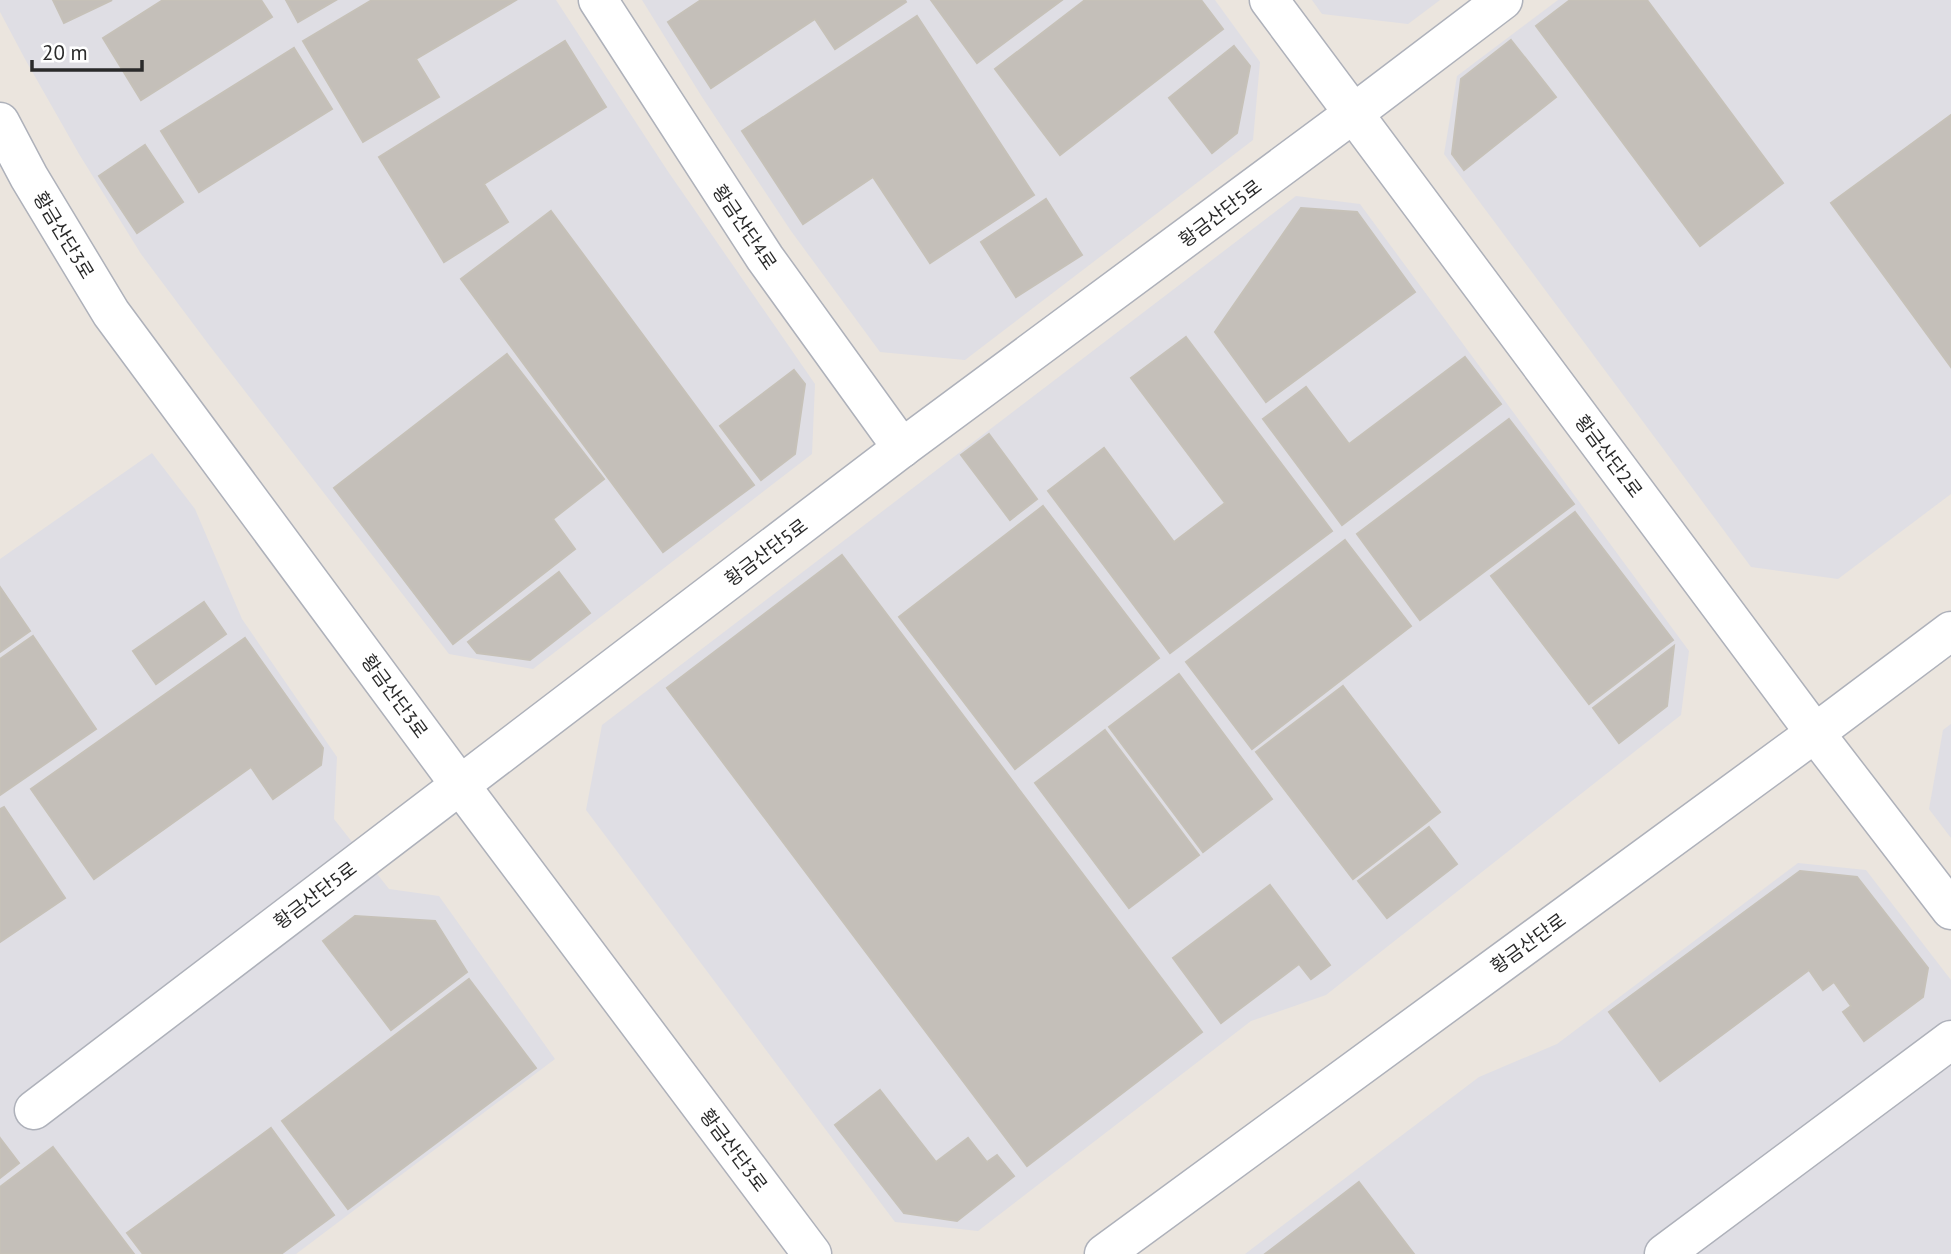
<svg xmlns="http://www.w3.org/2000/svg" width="1951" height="1254" viewBox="0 0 1951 1254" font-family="'PT Sans','Noto Sans KR',sans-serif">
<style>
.industrial{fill:#dfdee4}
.building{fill:#c4bfb9;stroke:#c6c1b8;stroke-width:2}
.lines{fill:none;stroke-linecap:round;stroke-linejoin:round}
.minor-casing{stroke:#aeb1ba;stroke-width:41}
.minor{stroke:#fff;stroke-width:38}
.labels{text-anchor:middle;stroke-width:6;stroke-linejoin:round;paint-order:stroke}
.street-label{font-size:19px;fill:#2a2a2a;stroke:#fff}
</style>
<rect width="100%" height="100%" fill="#ebe5de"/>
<!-- industrial -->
<g class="industrial">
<polygon points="0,0 556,0 667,170 815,384 812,454 533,669 449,654 209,345 141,254 79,154 25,59 0,12"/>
<polygon points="642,0 1215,0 1260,62 1253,140 965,360 880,352 791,231 702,97"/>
<polygon points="1312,0 1440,0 1408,24 1322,14"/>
<polygon points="1558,0 1951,0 1951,494 1838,579 1751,567 1444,154 1457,76"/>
<polygon points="1296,196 1360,204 1689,651 1681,715 1326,995 1251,1021 978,1231 895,1222 586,810 602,725"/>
<polygon points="152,453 195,509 242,619 337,757 334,819 389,889 439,896 555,1059 296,1254 0,1254 0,559"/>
<polygon points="1951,724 1951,838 1929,809 1943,730"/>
<polygon points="1798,863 1866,870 1951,980 1951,1254 1245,1254 1479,1077 1557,1044"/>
</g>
<!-- building -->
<g class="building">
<polygon points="53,0 112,0 64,23"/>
<polygon points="163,0 261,0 272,17 141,100 103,38"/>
<polygon points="286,0 336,0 298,22"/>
<polygon points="372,0 516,0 416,59 439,97 363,142 303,41"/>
<polygon points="701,0 905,0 906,2 835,49 815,19 711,88 668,22"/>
<polygon points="931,0 1062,0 977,63"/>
<polygon points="1085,0 1201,0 1223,29 1060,155 995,69"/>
<polygon points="1570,0 1647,0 1783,183 1700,246 1536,26"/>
<polygon points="917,16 1034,195 930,263 873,177 803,224 742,131"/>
<polygon points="1511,40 1556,97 1464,170 1452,154 1461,79"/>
<polygon points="565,41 606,107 484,184 508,222 444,262 379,157"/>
<polygon points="1234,46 1250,66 1237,133 1212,153 1169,98"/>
<polygon points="294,48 332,109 199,192 161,131"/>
<polygon points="1951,115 1951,367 1831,203"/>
<polygon points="145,145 183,202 137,233 99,176"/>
<polygon points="1046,199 1082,255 1016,297 981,242"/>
<polygon points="1301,208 1357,212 1415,292 1266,402 1215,332"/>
<polygon points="551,211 754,485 663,552 461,279"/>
<polygon points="1186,337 1332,531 1170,653 1048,491 1104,448 1174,542 1225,503 1131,378"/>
<polygon points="507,354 604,479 553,519 575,549 453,644 334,488"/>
<polygon points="1465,357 1501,404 1342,525 1263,419 1306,387 1349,444"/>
<polygon points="794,370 805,384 795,454 761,480 720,426"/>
<polygon points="1509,419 1574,504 1420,620 1357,534"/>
<polygon points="989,434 1037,499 1010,520 961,455"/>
<polygon points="1043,506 1159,658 1015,769 899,617"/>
<polygon points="1575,512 1673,640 1589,704 1491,576"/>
<polygon points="1345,540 1411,626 1252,749 1186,662"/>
<polygon points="842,555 1202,1032 1027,1166 667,688"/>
<polygon points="559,572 590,613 530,660 477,653 468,642"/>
<polygon points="0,587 30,631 0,652"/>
<polygon points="204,602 226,634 156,684 133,651"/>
<polygon points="33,636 96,729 0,795 0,659"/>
<polygon points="245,638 323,748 321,765 273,799 251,767 94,879 31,789"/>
<polygon points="1674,646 1667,706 1619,743 1593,708"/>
<polygon points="1179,674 1272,799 1203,852 1109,727"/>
<polygon points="1343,686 1440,812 1353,879 1256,752"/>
<polygon points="1105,730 1199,855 1129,908 1035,783"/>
<polygon points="4,807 65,898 0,942 0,809"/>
<polygon points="1429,827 1457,864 1387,918 1358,881"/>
<polygon points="1800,871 1857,877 1928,968 1923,997 1864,1041 1843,1012 1851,1006 1834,982 1823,990 1809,970 1660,1081 1609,1012"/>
<polygon points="1270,885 1330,965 1311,979 1299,964 1221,1023 1173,958"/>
<polygon points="355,916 435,921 467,972 391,1030 323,941"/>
<polygon points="469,979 536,1068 348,1209 282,1121"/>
<polygon points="880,1090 936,1162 968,1138 987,1162 997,1155 1014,1176 957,1221 904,1213 835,1125"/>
<polygon points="271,1128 334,1215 281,1254 143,1254 127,1233"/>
<polygon points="0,1138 19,1163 0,1178"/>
<polygon points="53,1147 134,1254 0,1254 0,1187"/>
<polygon points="1359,1182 1414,1254 1265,1254"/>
</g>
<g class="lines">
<defs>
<g id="minor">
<polyline points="598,0 765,258 902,448"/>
<polyline points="1269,0 1815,733 1951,910"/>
<polyline points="0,122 29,177 111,313 460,785 812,1254"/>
<polyline points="34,1110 902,448 1354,113 1503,0"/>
<polyline points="1104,1254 1815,733 1951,631"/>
<polyline points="1664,1254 1951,1040"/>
</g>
</defs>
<!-- minor casing -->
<use href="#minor" class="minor-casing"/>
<!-- minor -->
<use href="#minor" class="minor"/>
</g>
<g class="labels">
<!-- street labels -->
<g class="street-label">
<text transform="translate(1220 213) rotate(-37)" y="7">황금산단5로</text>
<text transform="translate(745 227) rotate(56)" y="7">황금산단4로</text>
<text transform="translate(64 235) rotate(59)" y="7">황금산단3로</text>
<text transform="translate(1609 456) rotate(53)" y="7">황금산단2로</text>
<text transform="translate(766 552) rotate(-37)" y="7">황금산단5로</text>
<text transform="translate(395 696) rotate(54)" y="7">황금산단3로</text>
<text transform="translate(315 895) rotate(-37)" y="7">황금산단5로</text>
<text transform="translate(1528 943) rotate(-36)" y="7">황금산단로</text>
<text transform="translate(734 1150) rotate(53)" y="7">황금산단3로</text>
</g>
</g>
<!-- scale -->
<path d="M32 60v10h110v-10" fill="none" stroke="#2a2a2a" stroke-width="3.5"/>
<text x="42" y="60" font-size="21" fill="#2a2a2a" stroke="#ffffff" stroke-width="5" paint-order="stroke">20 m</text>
</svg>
